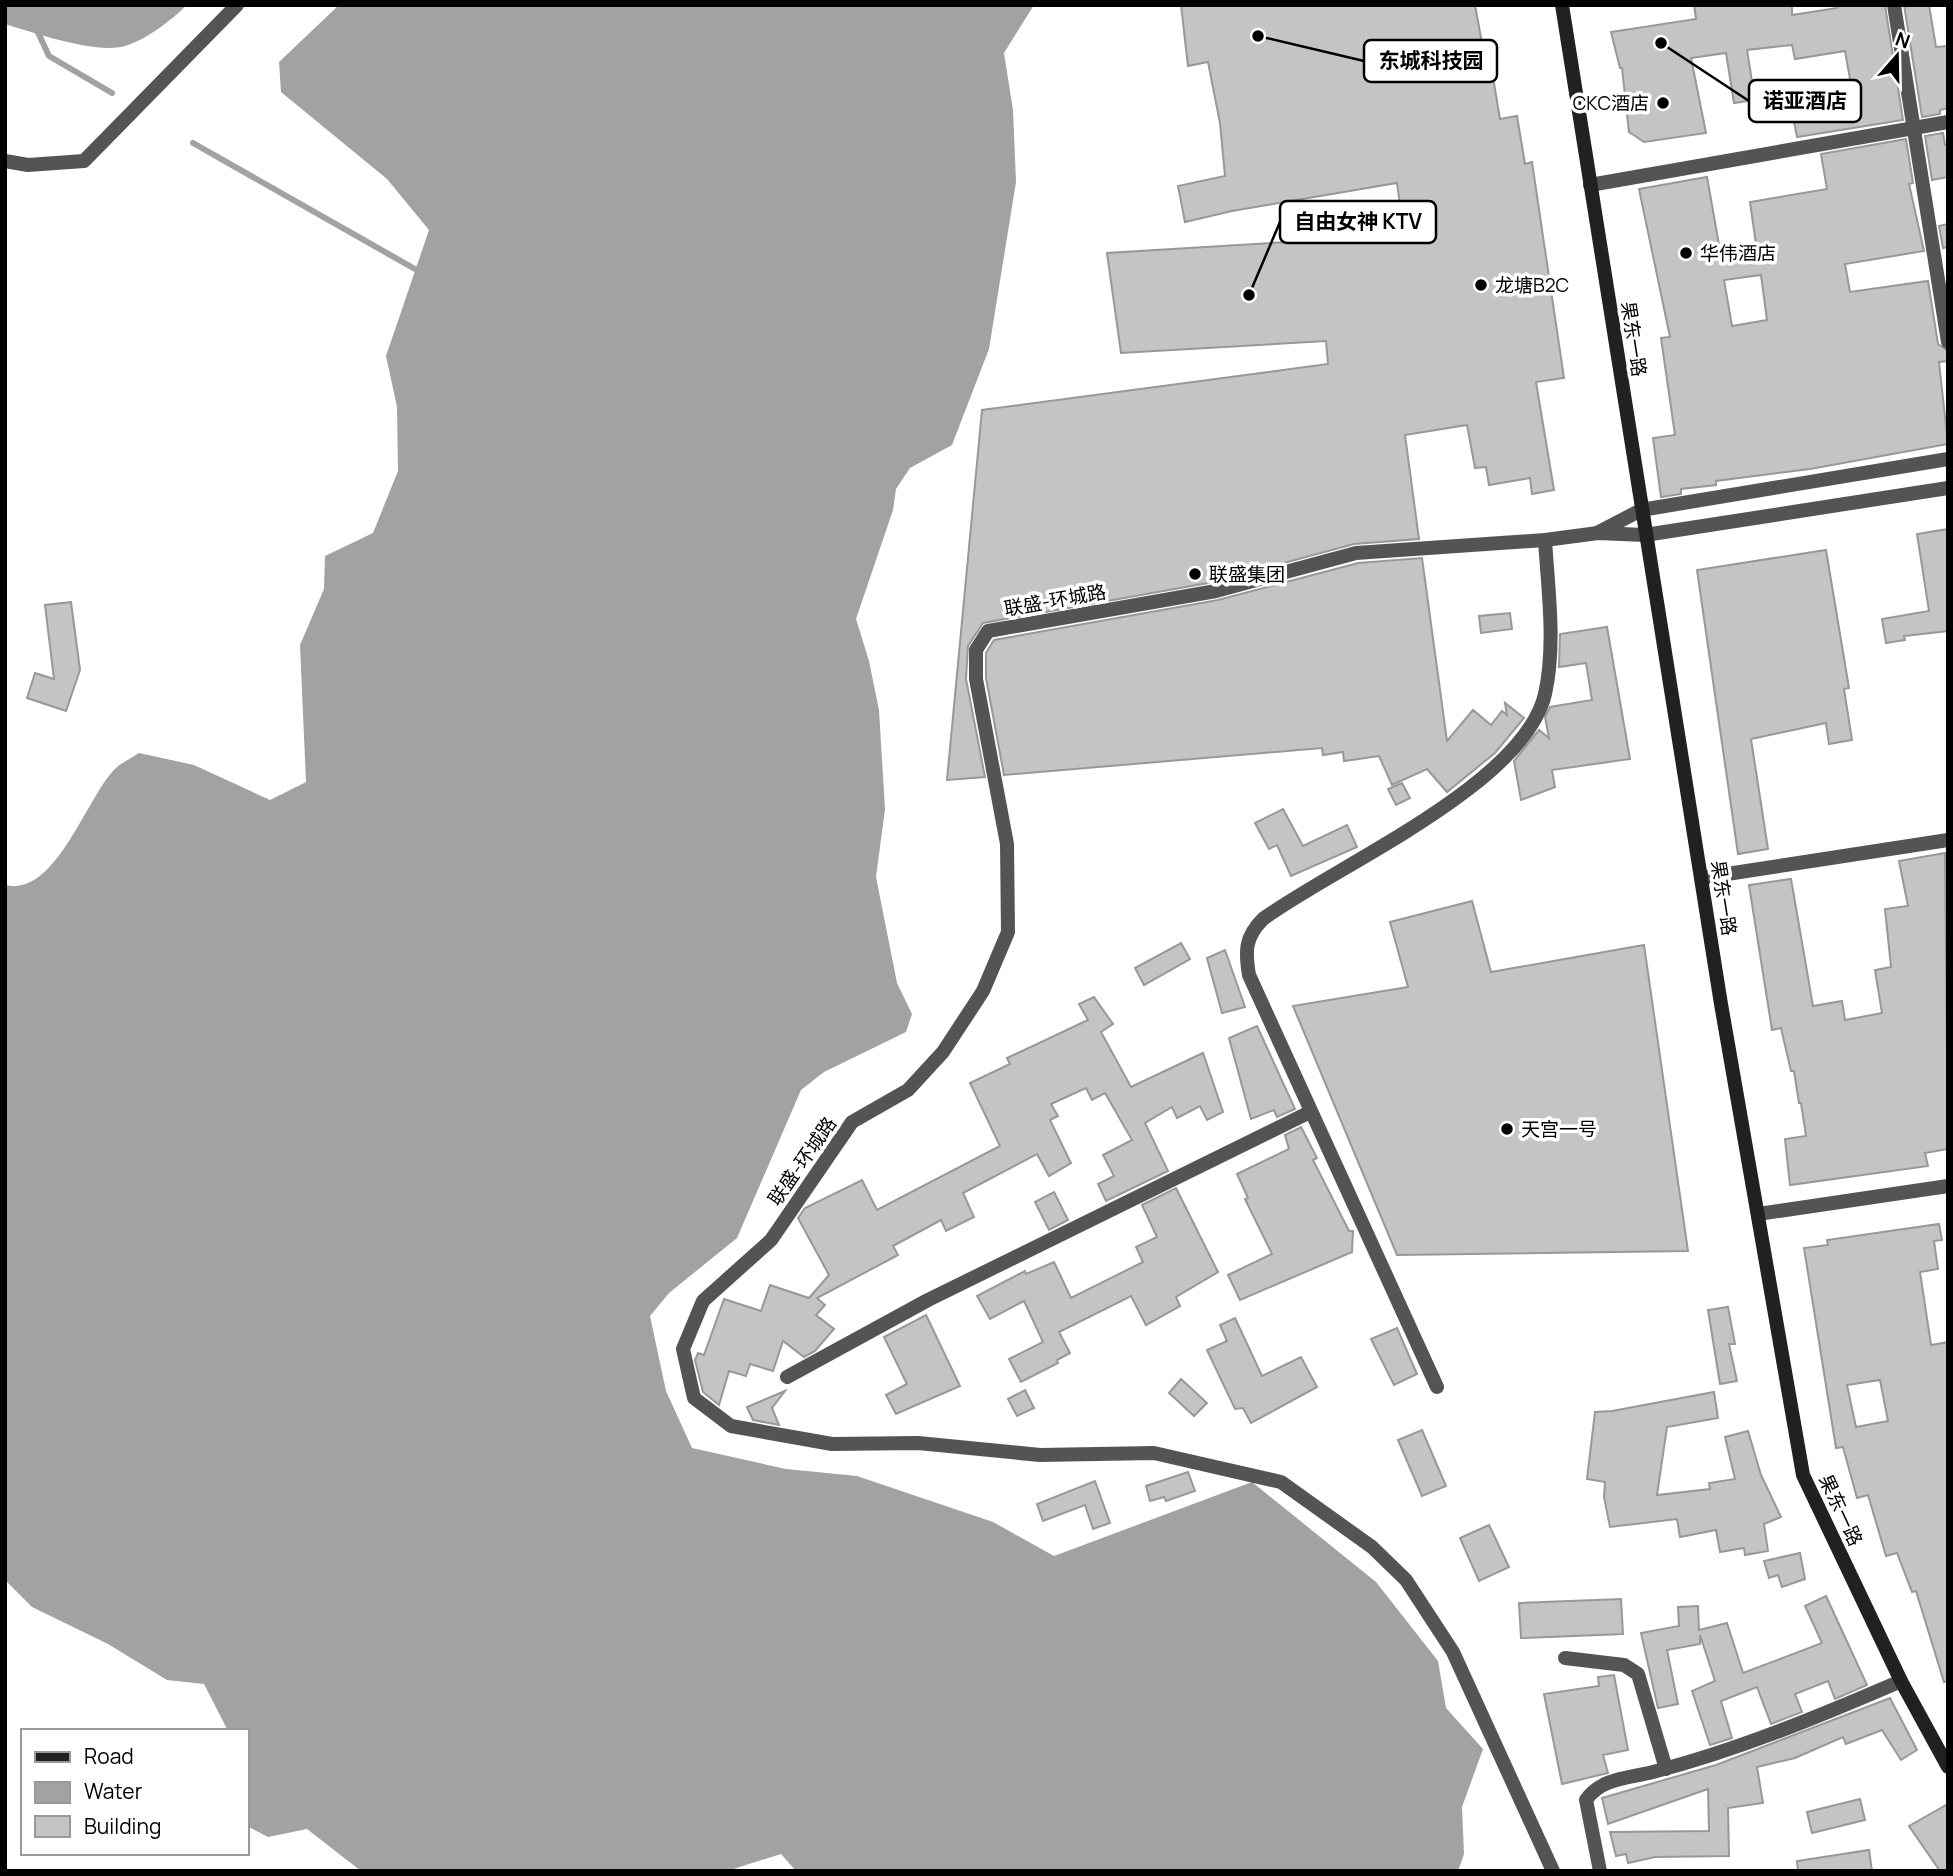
<svg xmlns="http://www.w3.org/2000/svg" width="1953" height="1876" viewBox="0 0 1953 1876" font-family="Manrope,'Noto Sans SC',sans-serif">
<style>
.water{fill:#a2a2a2}
.lines{fill:none;stroke-linecap:round;stroke-linejoin:round}
.stream{stroke:#a2a2a2;stroke-width:6}
.building{fill:#c4c4c4;stroke:#989898;stroke-width:2;fill-rule:evenodd}
.minor{stroke:#545454;stroke-width:14}
.tertiary{stroke:#545454;stroke-width:14}
.secondary{stroke:#212121;stroke-width:14}
.poi-dot{fill:#000;stroke:#fff;stroke-width:2.5}
.labels{text-anchor:middle;stroke-width:7;stroke-linejoin:round;paint-order:stroke}
.poi-label{font-size:19px;fill:#000;stroke:#fff;text-anchor:start}
.street-label{font-size:19px;fill:#000;stroke:#fff}
.leader{fill:none;stroke:#000;stroke-width:2.5}
.callout-dot{fill:#000;stroke:#fff;stroke-width:2.5}
.callout{fill:#fff;stroke:#000;stroke-width:2.5}
.callout-label{font-size:21px;text-anchor:middle;font-weight:bold;fill:#000}
</style>
<rect width="100%" height="100%" fill="#fff"/>
<!-- water -->
<g class="water">
<path d="M5,5H187C170,21 150,37 128,45C100,56 35,33 5,24Z"/>
<path d="M339,5H1034L1004,53L1013,110L1016,182L989,349L952,445L910,468L896,489L893,510L856,619L869,661L879,710L885,809L876,877L897,983L912,1014L906,1032L824,1072L801,1090L737,1238L669,1293L650,1316L666,1391L692,1448L786,1469L857,1476L993,1522L1054,1556L1252,1482L1376,1582L1438,1661L1446,1708L1483,1749L1462,1807L1464,1854L1458,1871H796L781,1854L727,1871H361L307,1829L268,1837L247,1826V1731H228L204,1684L167,1680L108,1644L32,1607L5,1580V885C56,898 87,795 116,768C122,762 132,758 139,753L194,765L270,800L306,782L300,645L324,589L325,556L373,533L398,471L397,407L386,356L429,230L387,179L281,92L279,62Z"/>
</g>
<g class="lines">
<!-- stream -->
<g class="stream">
<polyline points="34,24 49,56 112,93"/>
<polyline points="193,143 422,273"/>
</g>
</g>
<!-- building -->
<g class="building">
<polygon points="1181,5 1475,5 1482,43 1487,42 1500,119 1517,116 1525,164 1532,162 1564,378 1536,382 1554,490 1532,494 1530,478 1489,485 1486,467 1475,468 1467,425 1405,435 1419,539 1354,544 1214,582 983,623 968,646 966,679 985,777 947,780 982,410 1328,364 1326,341 1121,353 1107,253 1404,235 1397,183 1232,211 1185,222 1178,186 1225,176 1220,123 1208,62 1188,66"/>
<polygon points="1694,5 1792,5 1792,15 1837,8 1837,5 1885,5 1903,120 1797,137 1791,107 1853,96 1845,51 1795,59 1792,45 1747,50 1755,100 1734,103 1726,53 1691,58 1706,133 1644,142 1629,132 1622,68 1620,68 1611,32 1696,19"/>
<polygon points="1904,5 1929,5 1936,47 1948,46 1948,108 1940,110 1940,114 1922,117"/>
<polygon points="1943,133 1945,145 1948,145 1948,177 1932,180 1925,136"/>
<path d="M1906,139L1913,183L1909,184L1924,251L1845,264L1850,292L1928,281L1938,344L1948,351V361L1939,362L1948,444L1810,469L1716,481V485L1681,489V494L1661,497L1653,438L1675,435L1661,338L1670,337L1639,189L1707,177L1721,256L1757,251L1750,202L1827,189L1821,154ZM1761,275L1767,320L1732,326L1724,280Z"/>
<polygon points="1948,224 1948,247 1943,248 1939,226"/>
<polygon points="1948,529 1948,631 1904,636 1905,640 1886,643 1882,619 1929,611 1917,534"/>
<polygon points="1826,550 1849,688 1844,689 1852,740 1829,744 1826,723 1751,739 1768,849 1738,854 1697,570"/>
<polygon points="1422,558 1447,741 1473,710 1491,725 1502,711 1507,715 1505,703 1524,718 1495,753 1447,792 1427,769 1392,785 1379,756 1344,761 1343,752 1323,755 1322,748 1004,775 986,678 986,653 994,640 1218,600 1358,563"/>
<polygon points="71,602 80,670 66,711 27,698 35,673 54,679 45,605"/>
<polygon points="1510,613 1512,629 1481,633 1479,616"/>
<polygon points="1607,627 1630,759 1552,770 1555,787 1521,800 1514,761 1539,730 1549,738 1545,717 1550,707 1592,700 1586,663 1559,667 1560,634"/>
<polygon points="1402,783 1410,798 1396,805 1388,789"/>
<polygon points="1283,809 1303,846 1347,825 1357,847 1291,876 1277,845 1269,849 1255,823"/>
<polygon points="1945,853 1948,1149 1925,1153 1928,1166 1790,1185 1785,1139 1806,1136 1801,1103 1799,1103 1794,1071 1791,1071 1781,1028 1772,1030 1749,885 1791,879 1813,1006 1842,1001 1845,1020 1882,1013 1875,970 1891,967 1885,909 1908,906 1899,861"/>
<polygon points="1472,901 1491,972 1644,945 1688,1251 1397,1255 1293,1006 1408,987 1390,922"/>
<polygon points="1181,943 1190,959 1144,985 1135,968"/>
<polygon points="1225,950 1245,1007 1222,1013 1207,958"/>
<polygon points="1094,997 1113,1024 1101,1032 1131,1087 1203,1053 1223,1112 1207,1120 1200,1106 1177,1118 1172,1107 1145,1123 1168,1171 1106,1201 1098,1184 1114,1176 1103,1155 1132,1140 1105,1093 1092,1100 1086,1088 1051,1104 1058,1116 1050,1120 1071,1163 1049,1176 1037,1154 963,1193 974,1217 946,1231 941,1220 893,1246 898,1255 817,1298 825,1305 816,1315 834,1329 815,1351 804,1357 783,1341 773,1371 750,1364 746,1376 729,1371 719,1405 703,1392 695,1360 698,1353 704,1355 724,1299 761,1311 770,1285 809,1298 829,1275 798,1218 805,1208 862,1180 877,1210 1000,1146 970,1083 1010,1064 1007,1058 1088,1020 1079,1004"/>
<polygon points="1257,1026 1295,1109 1277,1117 1274,1110 1251,1119 1229,1038"/>
<polygon points="1301,1127 1317,1158 1313,1160 1349,1231 1353,1231 1352,1252 1240,1300 1228,1275 1272,1254 1245,1199 1248,1198 1237,1174 1289,1149 1285,1135"/>
<polygon points="1176,1188 1218,1272 1176,1297 1180,1306 1146,1325 1131,1296 1059,1332 1070,1353 1057,1360 1058,1363 1021,1382 1009,1359 1043,1342 1024,1301 990,1319 977,1296 1025,1271 1026,1274 1054,1262 1071,1298 1143,1262 1136,1247 1157,1237 1142,1205"/>
<polygon points="1054,1192 1068,1220 1049,1230 1035,1202"/>
<path d="M1939,1224L1942,1240L1934,1241L1938,1269L1920,1272L1931,1345L1948,1342V1681L1944,1682L1916,1591L1912,1592L1897,1553L1886,1556L1868,1495L1857,1498L1843,1447L1836,1448L1804,1248L1828,1245L1827,1240ZM1880,1380L1888,1421L1856,1427L1847,1385Z"/>
<polygon points="1728,1307 1735,1344 1729,1344 1737,1381 1720,1384 1708,1310"/>
<polygon points="926,1315 960,1386 896,1414 886,1395 907,1384 884,1337"/>
<polygon points="1235,1318 1262,1376 1301,1357 1317,1387 1251,1423 1243,1408 1235,1409 1207,1350 1227,1341 1220,1325"/>
<polygon points="1397,1328 1417,1374 1394,1385 1371,1339"/>
<polygon points="1181,1379 1207,1403 1194,1416 1169,1393"/>
<polygon points="1025,1390 1034,1408 1017,1416 1008,1399"/>
<polygon points="785,1391 772,1408 779,1425 753,1420 747,1407"/>
<polygon points="1714,1392 1718,1418 1667,1427 1657,1495 1710,1489 1709,1483 1735,1479 1725,1437 1748,1431 1761,1475 1781,1517 1764,1524 1768,1551 1745,1555 1744,1548 1720,1552 1716,1530 1680,1537 1677,1519 1610,1527 1604,1497 1605,1482 1587,1479 1595,1412 1612,1411"/>
<polygon points="1422,1430 1446,1486 1422,1496 1398,1440"/>
<polygon points="1188,1472 1195,1491 1166,1501 1164,1497 1150,1501 1146,1486"/>
<polygon points="1095,1481 1110,1523 1093,1529 1085,1505 1043,1521 1037,1504"/>
<polygon points="1489,1525 1509,1567 1479,1581 1460,1538"/>
<polygon points="1800,1553 1805,1579 1782,1587 1778,1575 1769,1578 1764,1561"/>
<polygon points="1826,1596 1867,1685 1835,1699 1828,1681 1795,1694 1802,1712 1771,1724 1757,1687 1721,1701 1732,1738 1710,1745 1692,1691 1715,1681 1700,1635 1700,1644 1667,1650 1678,1704 1658,1708 1641,1633 1679,1626 1678,1607 1698,1606 1699,1630 1727,1623 1743,1673 1822,1643 1805,1606"/>
<polygon points="1621,1599 1623,1634 1521,1638 1519,1603"/>
<polygon points="1614,1675 1628,1750 1603,1755 1608,1773 1562,1784 1544,1694 1599,1686 1598,1677"/>
<polygon points="1890,1698 1917,1750 1901,1760 1882,1730 1846,1744 1843,1737 1795,1758 1757,1767 1763,1803 1728,1808 1729,1856 1655,1857 1628,1863 1626,1854 1616,1856 1610,1832 1709,1831 1708,1789 1608,1824 1602,1798 1716,1765"/>
<polygon points="1860,1799 1865,1820 1812,1833 1807,1812"/>
<polygon points="1948,1804 1948,1871 1940,1871 1909,1826"/>
<polygon points="1869,1850 1872,1871 1798,1871 1797,1861"/>
</g>
<g class="lines">
<!-- minor -->
<g class="minor">
<polyline points="1894,5 1948,342"/>
<polyline points="1590,185 1948,122"/>
<polyline points="1599,532 1641,510"/>
<polyline points="1701,878 1948,840"/>
<polyline points="1758,1214 1948,1186"/>
<polyline points="787,1377 928,1300 1310,1112"/>
<path d="M1437,1387L1249,975C1245,951 1245,937 1263,919C1335,866 1524,785 1545,694C1556,645 1548,589 1545,540"/>
<polyline points="1565,1658 1624,1665 1638,1674 1666,1769"/>
<polyline points="1553,1871 1453,1652 1406,1580 1372,1547 1281,1482 1154,1453 1040,1455 918,1443 832,1444 731,1426 694,1398 683,1349 703,1301 771,1240 852,1122 908,1090 943,1052 983,991 1008,932 1007,844 976,679 976,650 988,631 1216,591 1356,553 1545,540 1598,533 1645,535"/>
<path d="M1600,1871L1586,1800C1601,1778 1629,1778 1653,1772C1738,1750 1820,1716 1901,1681"/>
</g>
<!-- tertiary -->
<g class="tertiary">
<polyline points="5,161 28,165 84,161 237,5"/>
<polyline points="1641,510 1948,459"/>
<polyline points="1645,535 1948,488"/>
</g>
<!-- secondary -->
<polyline class="secondary" points="1562,5 1721,1004 1803,1475 1901,1681 1948,1767"/>
</g>
<!-- markers -->
<g class="poi-dot">
<circle cx="1663" cy="103" r="7"/>
<circle cx="1686" cy="253" r="7"/>
<circle cx="1481" cy="285" r="7"/>
<circle cx="1195" cy="574" r="7"/>
<circle cx="1507" cy="1129" r="7"/>
</g>
<g class="labels">
<!-- poi labels -->
<g class="poi-label">
<text x="1649" y="110" text-anchor="end">CKC酒店</text>
<text x="1700" y="260">华伟酒店</text>
<text x="1495" y="292">龙塘B2C</text>
<text x="1209" y="581">联盛集团</text>
<text x="1521" y="1136">天宫一号</text>
</g>
<!-- street labels -->
<g class="street-label">
<text transform="translate(1634 339) rotate(81)" y="7">果东一路</text>
<text transform="translate(1055 600) rotate(-10)" y="7">联盛-环城路</text>
<text transform="translate(1724 898) rotate(81)" y="7">果东一路</text>
<text transform="translate(802 1161) rotate(-55)" y="7">联盛-环城路</text>
<text transform="translate(1841 1510) rotate(65)" y="7">果东一路</text>
</g>
</g>
<!-- callouts -->
<path class="leader" d="M1258 36L1364 61M1661 43L1749 101M1249 295L1280 222"/>
<g class="callout-dot">
<circle cx="1258" cy="36" r="7"/>
<circle cx="1661" cy="43" r="7"/>
<circle cx="1249" cy="295" r="7"/>
</g>
<g class="callout">
<rect x="1364" y="40" width="133" height="42" rx="7"/>
<rect x="1749" y="80" width="112" height="42" rx="7"/>
<rect x="1280" y="201" width="156" height="42" rx="7"/>
</g>
<g class="callout-label">
<text x="1431" y="68">东城科技园</text>
<text x="1805" y="108">诺亚酒店</text>
<text x="1358" y="229">自由女神 KTV</text>
</g>
<!-- border -->
<rect width="1953" height="1876" fill="none" stroke="#000000" stroke-width="14"/>
<!-- legend -->
<rect x="21" y="1729" width="228" height="126" fill="#ffffff" stroke="#999999" stroke-width="2"/>
<rect x="35" y="1752" width="35" height="10" fill="#212121" stroke="#999999" stroke-width="2"/>
<text x="84" y="1764" font-size="21" fill="#000000">Road</text>
<rect x="35" y="1782" width="35" height="21" fill="#a2a2a2" stroke="#999999" stroke-width="2"/>
<text x="84" y="1799" font-size="21" fill="#000000">Water</text>
<rect x="35" y="1816" width="35" height="21" fill="#c4c4c4" stroke="#999999" stroke-width="2"/>
<text x="84" y="1834" font-size="21" fill="#000000">Building</text>
<!-- north arrow -->
<g transform="translate(1897 56) rotate(20)" stroke="#ffffff" stroke-width="5" paint-order="stroke">
<path d="M0-5L12 26L0 18L-12 26Z" fill="#000000"/>
<text y="-10" font-size="19" font-weight="bold" text-anchor="middle" fill="#000000">N</text>
</g>
</svg>
